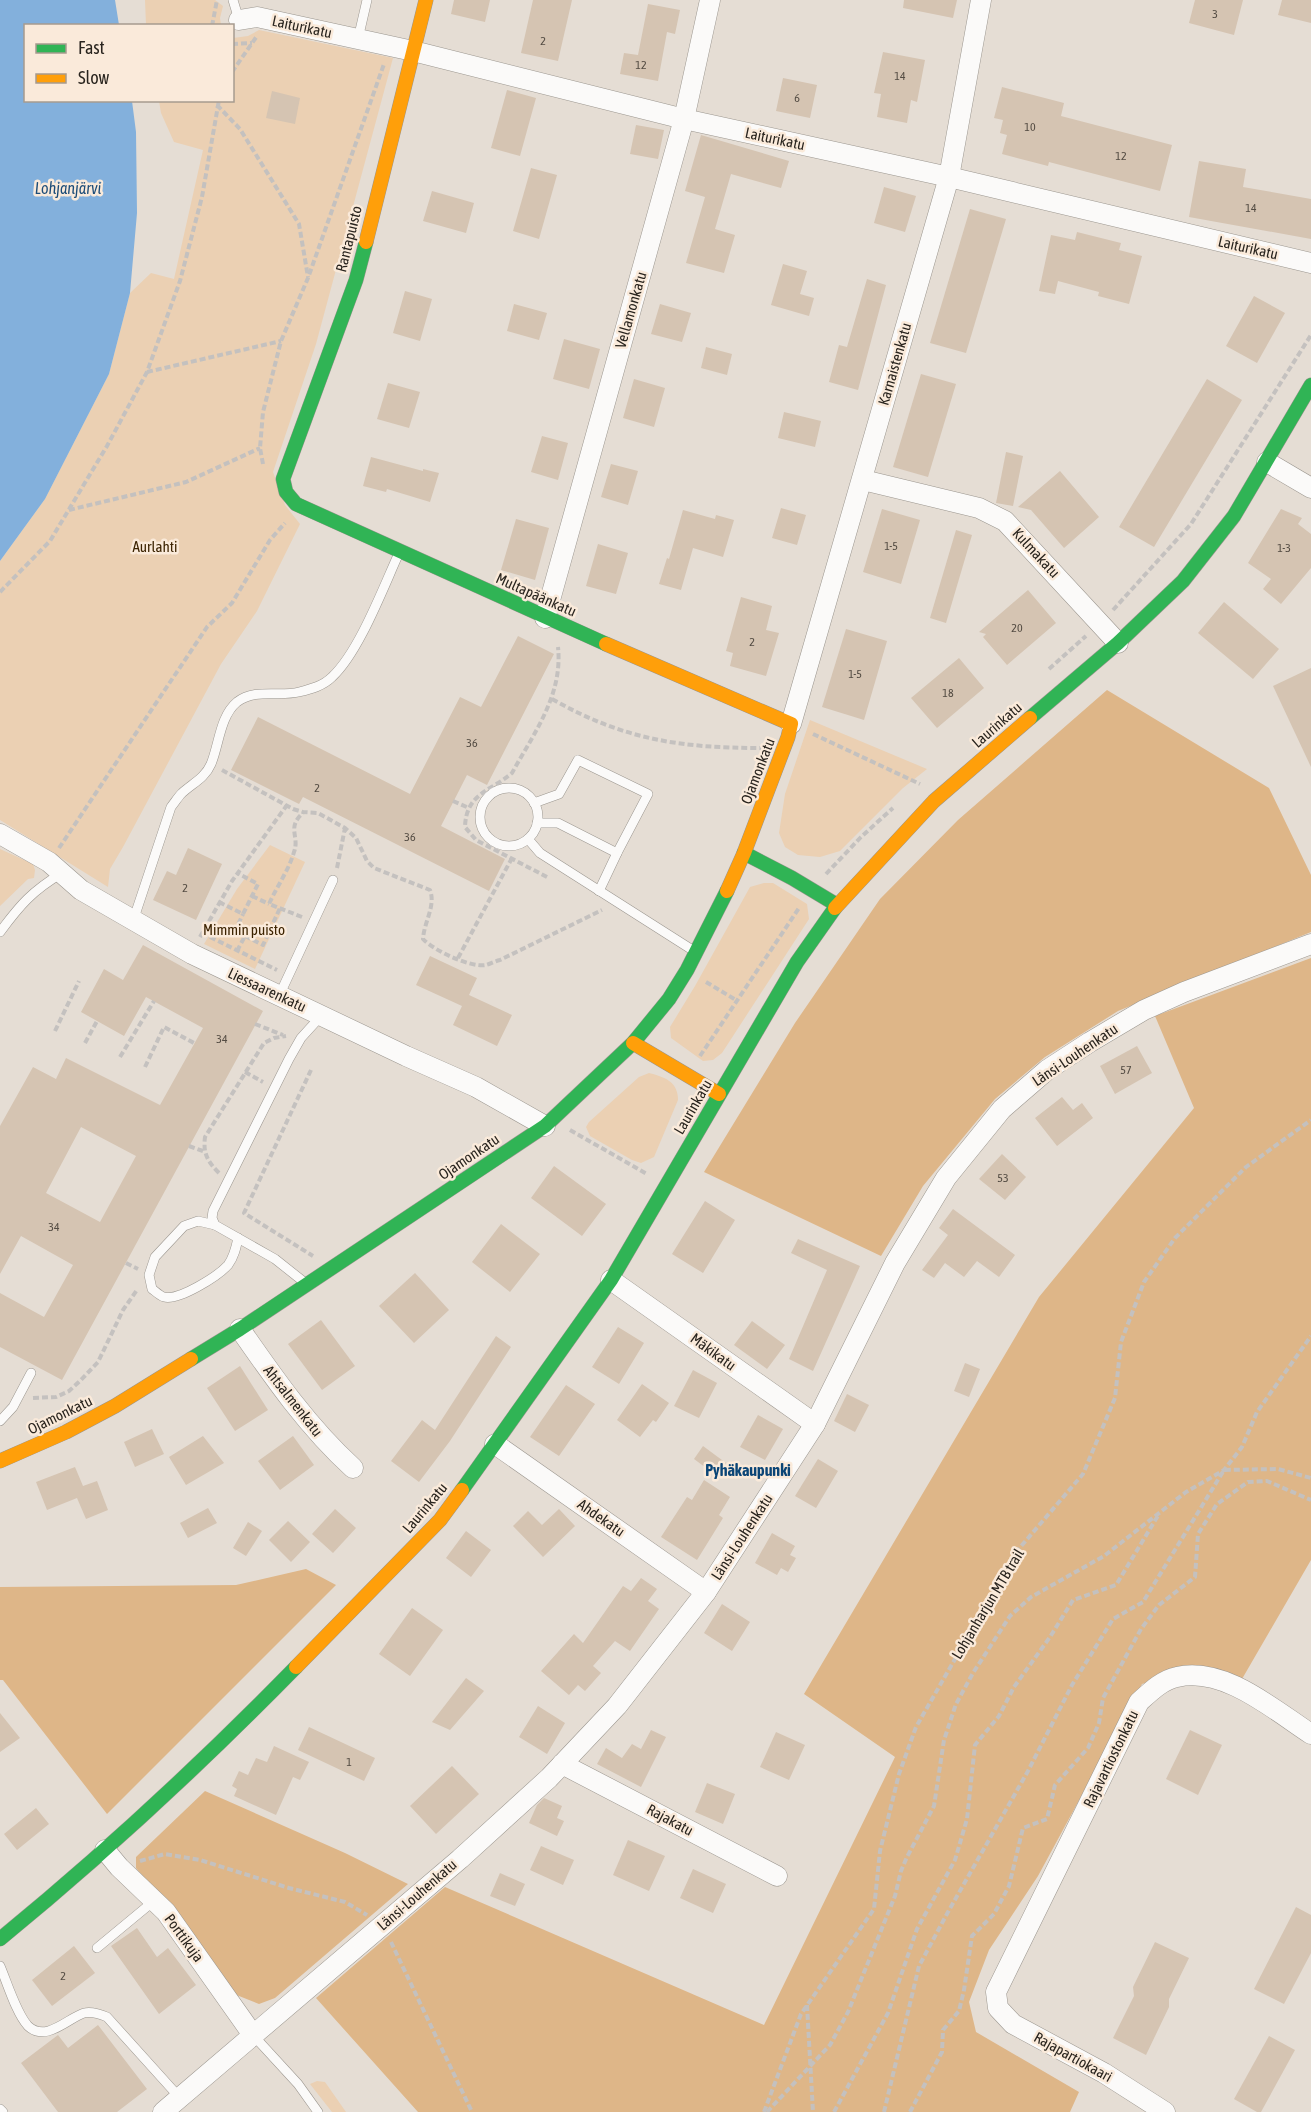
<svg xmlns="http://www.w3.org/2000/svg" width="1311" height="2112" viewBox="0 0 1311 2112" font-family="'Asap Condensed',sans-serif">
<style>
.green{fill:#ebd0b3}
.forest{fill:#deb688}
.water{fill:#83b0dc}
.building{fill:#d5c4b2;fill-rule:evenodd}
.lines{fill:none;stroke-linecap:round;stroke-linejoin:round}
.lane-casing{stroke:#9b968f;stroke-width:10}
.street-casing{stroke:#9b968f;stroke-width:21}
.fast-casing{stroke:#9b968f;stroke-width:15}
.slow-casing{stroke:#9b968f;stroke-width:15}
.path{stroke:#c4c1bf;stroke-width:4;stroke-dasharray:6 3;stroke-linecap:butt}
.lane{stroke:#fbfaf9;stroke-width:9}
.street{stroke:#fbfaf9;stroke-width:20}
.fast{stroke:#30b455;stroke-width:14}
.slow{stroke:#ff9f0a;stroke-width:14}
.labels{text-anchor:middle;stroke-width:5;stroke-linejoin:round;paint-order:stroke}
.number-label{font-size:12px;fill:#544c43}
.street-label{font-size:15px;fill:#29241e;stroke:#faeada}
.park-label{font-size:15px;fill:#3c2301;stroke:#faeada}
.water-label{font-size:16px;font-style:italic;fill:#1c4c78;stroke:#faeada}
.neighbourhood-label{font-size:16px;font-weight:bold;fill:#0b4576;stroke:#faeada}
</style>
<rect width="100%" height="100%" fill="#e5ddd4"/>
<!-- green -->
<g class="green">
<polygon points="145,0 215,0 223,6 220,18 221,25 146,25"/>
<polygon points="259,30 393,58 316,344 273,472 285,505 300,524 257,611 221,664 123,847 110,869 108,887 0,820 0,561 45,499 109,374 130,293 151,273 174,279 203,150 174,142 161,113 159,101 232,100 233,38 248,36"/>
<polygon points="810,720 927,769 903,788 840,851 820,857 798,855 785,847 779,833 785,794"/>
<polygon points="270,845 305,862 255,969 204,944 237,889"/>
<polygon points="0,849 33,864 35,870 34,878 28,879 0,906"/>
<polygon points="764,883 773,883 807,904 809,919 722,1053 713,1060 703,1061 671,1038 670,1027 695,986 750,887"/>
<path d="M649,1073C665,1077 678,1082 678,1100L654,1157L641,1163L632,1160L590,1136L586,1127L589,1122L639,1077Z"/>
<polygon points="317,2081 325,2082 346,2112 332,2112 310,2084"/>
</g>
<!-- forest -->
<g class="forest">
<polygon points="1107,690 1269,788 1311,875 1311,932 1118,1011 1045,1057 995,1099 923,1186 881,1256 704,1172 795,1023 880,899 958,820"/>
<polygon points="1311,958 1311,1560 1242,1679 1199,1665 1142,1684 1038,1876 989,1950 969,2002 976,2032 1079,2092 1070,2112 418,2112 316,1998 445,1887 764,2025 895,1757 804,1694 1039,1297 1194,1108 1155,1016"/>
<polygon points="306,1569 336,1585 107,1814 3,1680 0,1680 0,1587 236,1585"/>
<polygon points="205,1791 345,1853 408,1884 275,1998 259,2004 234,1994 190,1934 136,1868 136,1857"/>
</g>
<!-- water -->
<polygon class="water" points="0,0 115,0 119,25 26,26 26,100 132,101 136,132 137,213 130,293 109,374 45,499 0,561"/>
<!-- building -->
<g class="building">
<polygon points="454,0 490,0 485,22 451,14"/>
<polygon points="533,0 572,0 558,61 521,53"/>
<polygon points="904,0 957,0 953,18 903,8"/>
<polygon points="1195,0 1243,0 1234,35 1189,23"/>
<polygon points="1282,0 1311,0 1311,23 1278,15"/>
<polygon points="648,4 680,10 675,34 667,32 658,81 620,74 624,53 638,55"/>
<polygon points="883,52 925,60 917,102 911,100 907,123 877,117 881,94 874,93"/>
<polygon points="783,78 817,85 810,118 776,111"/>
<polygon points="1002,87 1064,103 1061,116 1172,145 1160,191 1049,162 1048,166 1002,154 1007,135 1000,133 1003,120 994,118"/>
<polygon points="507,90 536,98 520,156 491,148"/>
<polygon points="272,91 300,98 295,124 266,118"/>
<polygon points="636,125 664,130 658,159 630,154"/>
<polygon points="701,135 789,161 781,188 731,174 715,229 735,235 724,273 686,263 705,197 685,191"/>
<polygon points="1199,161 1246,169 1243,187 1311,199 1311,239 1189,217"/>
<polygon points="531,168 557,175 539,239 513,231"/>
<polygon points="884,187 916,196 905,232 874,223"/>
<polygon points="432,191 474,203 466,233 423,221"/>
<polygon points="970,209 1006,219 966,353 930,343"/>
<polygon points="1077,232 1121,243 1119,250 1142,256 1129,304 1098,296 1099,292 1058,281 1055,294 1039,291 1051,235 1075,240"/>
<polygon points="783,264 807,271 800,294 814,298 809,316 771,305"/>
<polygon points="867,279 886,285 858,390 829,382 839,345 847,347"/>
<polygon points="405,291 432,299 420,341 393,333"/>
<polygon points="1254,296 1285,313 1257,363 1226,346"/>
<polygon points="514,304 547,313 539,340 507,331"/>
<polygon points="660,304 691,313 682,342 651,334"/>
<polygon points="564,339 600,349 589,389 553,379"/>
<polygon points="706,347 732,354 727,375 701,368"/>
<polygon points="921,374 956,384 928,477 893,467"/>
<polygon points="634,379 665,388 654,427 623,418"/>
<polygon points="1207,379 1242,400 1154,547 1119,527"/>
<polygon points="388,383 420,392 409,428 377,419"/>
<polygon points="784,412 821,421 815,447 778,438"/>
<polygon points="542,436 568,443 558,480 531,472"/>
<polygon points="1006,452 1023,456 1013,506 996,503"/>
<polygon points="371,457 423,471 423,469 439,473 430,502 387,489 386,492 363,486"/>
<polygon points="611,464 638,471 628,505 601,497"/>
<polygon points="1060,471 1099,517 1064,548 1031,510 1018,507"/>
<polygon points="781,508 806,515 797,545 772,538"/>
<polygon points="882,509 920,520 901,584 863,572"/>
<polygon points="1281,509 1302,518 1298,524 1311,534 1311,568 1281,604 1263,589 1271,579 1248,563"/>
<polygon points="683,510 715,519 716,515 734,520 723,557 693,548 681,590 659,584 667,558 669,559"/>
<polygon points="516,519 549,528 535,580 501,570"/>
<polygon points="956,530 972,535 946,623 930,618"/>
<polygon points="598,544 628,553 616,594 586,586"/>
<polygon points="1028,590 1056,623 1007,665 983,637 986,634 979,632"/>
<polygon points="741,597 772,606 766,630 779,633 766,676 730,666 733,653 726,651"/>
<polygon points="1224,602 1279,649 1253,679 1198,633"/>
<polygon points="846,629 887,641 864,720 822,707"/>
<polygon points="518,636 554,654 487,785 467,775 441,826 505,859 489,891 303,797 299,804 231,770 258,717 410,794 460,697 481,707"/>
<polygon points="959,658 984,688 937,728 911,698"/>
<polygon points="1311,668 1311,767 1273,686"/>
<polygon points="188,848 222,864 196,920 153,900 167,871 176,875"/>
<path d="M143,945L263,1011L62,1380L0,1347V1293L44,1317L73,1265L21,1236L0,1274V1126L33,1067L56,1079L66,1058L160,1105L203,1028L146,997L124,1036L81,1012L104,969L123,980ZM81,1127L136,1156L100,1222L46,1193Z"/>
<polygon points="430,956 477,978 469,995 512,1015 497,1046 453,1025 462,1006 416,985"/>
<polygon points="1137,1046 1152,1073 1115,1094 1100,1066"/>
<polygon points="1062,1097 1073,1110 1082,1103 1093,1118 1057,1146 1035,1118"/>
<polygon points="1002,1154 1026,1177 1005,1200 979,1179"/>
<polygon points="554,1166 606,1204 582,1236 531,1198"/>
<polygon points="705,1201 735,1220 703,1273 672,1254"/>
<polygon points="953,1209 1015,1255 999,1277 977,1261 964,1277 945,1263 934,1278 922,1270 948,1235 939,1228"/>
<polygon points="501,1224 540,1254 510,1292 472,1262"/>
<polygon points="798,1239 860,1266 813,1371 789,1359 827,1270 791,1253"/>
<polygon points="415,1273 449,1310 414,1343 379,1306"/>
<polygon points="321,1320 355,1366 322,1390 288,1344"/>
<polygon points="752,1321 785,1345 767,1369 734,1345"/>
<polygon points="618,1327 644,1343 619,1384 592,1367"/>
<polygon points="496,1336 511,1347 450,1441 419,1482 391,1461 422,1420 435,1430"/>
<polygon points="965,1363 980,1369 969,1397 954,1391"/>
<polygon points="240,1366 268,1410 235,1431 207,1388"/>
<polygon points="693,1370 717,1383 699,1418 674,1406"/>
<polygon points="642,1384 669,1403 656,1422 653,1420 640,1437 617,1420"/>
<polygon points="566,1385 595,1404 559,1456 530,1437"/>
<polygon points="847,1394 869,1405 855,1432 834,1421"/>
<polygon points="758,1415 783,1429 765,1460 740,1447"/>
<polygon points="152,1429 164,1454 135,1467 124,1442"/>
<polygon points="203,1436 224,1463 186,1485 169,1457"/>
<polygon points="293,1436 314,1465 280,1490 258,1461"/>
<polygon points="703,1446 726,1463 717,1476 694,1459"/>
<polygon points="818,1459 838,1471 816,1508 795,1496"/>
<polygon points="75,1467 83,1486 97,1481 108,1510 86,1519 77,1498 47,1510 36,1482"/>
<polygon points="704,1480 730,1497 719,1515 723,1518 697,1560 661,1537 687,1497 692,1500"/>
<polygon points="208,1508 217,1523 188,1538 180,1523"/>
<polygon points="335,1509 356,1528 333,1553 312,1534"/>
<polygon points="559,1509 575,1526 543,1557 513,1526 528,1511 542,1525"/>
<polygon points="288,1521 310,1542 291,1562 269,1540"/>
<polygon points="248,1522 262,1531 246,1556 233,1548"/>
<polygon points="466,1531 491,1550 471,1577 446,1558"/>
<polygon points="772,1533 795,1546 790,1555 796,1558 788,1572 781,1568 777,1575 755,1563"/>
<polygon points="641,1578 657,1589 648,1601 659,1609 630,1651 615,1641 593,1666 601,1673 585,1691 578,1685 569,1695 541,1671 574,1634 583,1643 623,1586 631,1591"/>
<polygon points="722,1604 750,1622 732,1651 704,1633"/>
<polygon points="412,1608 443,1630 410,1676 379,1654"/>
<polygon points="466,1678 484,1691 450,1730 432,1722"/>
<polygon points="538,1706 565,1723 547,1754 519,1737"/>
<polygon points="0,1713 20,1738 0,1752"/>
<polygon points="309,1727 375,1758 364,1781 298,1750"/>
<polygon points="651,1730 666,1737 641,1787 597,1764 606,1748 622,1758 632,1744 641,1749"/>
<polygon points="1190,1730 1222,1745 1198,1795 1166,1779"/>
<polygon points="776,1732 805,1745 789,1780 760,1767"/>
<polygon points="274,1746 309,1762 300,1780 293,1777 276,1815 234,1796 237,1789 232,1786 239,1771 248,1775 256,1758 267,1762"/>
<polygon points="452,1766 479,1794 436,1834 410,1806"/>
<polygon points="707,1783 735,1794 723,1824 695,1812"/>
<polygon points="544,1798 562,1806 557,1818 564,1821 557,1836 529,1823 537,1805"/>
<polygon points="36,1808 49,1824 17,1850 4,1834"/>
<polygon points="628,1840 665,1856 649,1891 613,1875"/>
<polygon points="541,1846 574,1860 563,1885 530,1870"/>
<polygon points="693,1869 726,1884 713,1913 680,1898"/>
<polygon points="500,1873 525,1884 515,1906 490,1896"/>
<polygon points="1296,1907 1311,1915 1311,1953 1284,2004 1254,1989"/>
<polygon points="137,1928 157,1957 168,1948 196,1985 159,2014 111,1946"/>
<polygon points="1155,1942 1189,1958 1169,1999 1169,2007 1146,2055 1113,2038 1134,1996 1133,1987"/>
<polygon points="74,1946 95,1973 52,2006 32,1980"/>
<polygon points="98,2025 147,2089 117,2112 58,2112 21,2063 58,2035 68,2048"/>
<polygon points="1269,2036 1295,2050 1261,2112 1257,2112 1234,2099"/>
</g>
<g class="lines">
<defs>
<g id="lane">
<polyline points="233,0 239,20"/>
<polyline points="358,39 367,0"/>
<circle cx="509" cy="817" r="29"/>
<polyline points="534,803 559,794 578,760 648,794 617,853 558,823 537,823"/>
<polyline points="528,839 540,853 694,951"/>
<polyline points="599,891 617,853"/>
<path d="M133,921L171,807C175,802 178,797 182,793C193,783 205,778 211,764C219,745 220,716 237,702C255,688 279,697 299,692C311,689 323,686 332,677C359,652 383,588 399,553"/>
<path d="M0,932C20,905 32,891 62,873"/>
<polyline points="279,996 333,880"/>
<path d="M215,1225L198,1221L184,1226L155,1257L149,1275L152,1289C155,1291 160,1296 164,1297C179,1301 218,1276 228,1265C234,1257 236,1248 238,1238"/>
<polyline points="304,1282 275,1259 215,1225 212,1218 213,1211 289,1059 301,1038 321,1016"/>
<polyline points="0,1421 13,1407 31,1373"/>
<polyline points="97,1948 155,1900"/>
<path d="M0,1966C7,1982 16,2013 28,2026C46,2043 68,2018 84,2013C92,2011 100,2014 107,2017L180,2098"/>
<polyline points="253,2035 298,2084 318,2112"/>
<polyline points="0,2109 3,2112"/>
</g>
<g id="street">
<polyline points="239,20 257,17 413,51 684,119 949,177 1311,263"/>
<polyline points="1267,462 1311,488"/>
<polyline points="863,480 979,508 1005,521 1118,643"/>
<polyline points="545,618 684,119 710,0"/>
<polyline points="791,724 949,177 981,0"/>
<polyline points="0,834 49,862 81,890 192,954 406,1056 476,1087 545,1126"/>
<polyline points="611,1280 815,1424"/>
<path d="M240,1329C274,1378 308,1427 353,1468"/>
<polyline points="495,1444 706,1592"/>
<polyline points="562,1764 777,1876"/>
<polyline points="105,1850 119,1867 166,1912 253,2035"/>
<polyline points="163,2112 460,1859 549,1778 617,1706 706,1592 815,1424 895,1263 946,1178 1002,1109 1047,1070 1090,1042 1144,1010 1184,992 1311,944"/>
<path d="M1165,2112L1104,2073L1013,2024L998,2008L996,1992L1139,1702C1150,1692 1162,1680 1177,1677C1224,1666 1274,1710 1311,1734"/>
</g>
<g id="fast">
<polyline points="366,242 356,280 283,479 286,492 296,504 606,644"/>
<polyline points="1030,718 1118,643 1183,581 1234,516 1311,385"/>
<polyline points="744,853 792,878 837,905"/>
<polyline points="191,1359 240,1329 545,1126 633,1043 669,999 687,970 727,891"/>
<polyline points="462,1490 611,1280 797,962 835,908"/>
<path d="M0,1939C104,1854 202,1763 296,1667"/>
</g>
<g id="slow">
<polyline points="366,242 426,0"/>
<polyline points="606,644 791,724 788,737 744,853 727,891"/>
<polyline points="835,908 934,801 1030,718"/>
<polyline points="633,1043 719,1094"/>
<polyline points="0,1461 66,1432 115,1406 191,1359"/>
<polyline points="296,1667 440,1520 462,1490"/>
</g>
</defs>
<!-- lane casing -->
<use href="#lane" class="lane-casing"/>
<!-- street casing -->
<use href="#street" class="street-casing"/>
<!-- fast casing -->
<use href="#fast" class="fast-casing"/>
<!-- slow casing -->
<use href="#slow" class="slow-casing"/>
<!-- path -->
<g class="path">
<polyline points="212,26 217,0"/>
<polyline points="232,44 252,43"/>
<polyline points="232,72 257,36"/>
<polyline points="217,105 240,129 299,224 308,277"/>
<polyline points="147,372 281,341"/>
<polyline points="263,464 260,448 263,412 281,341 308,278 384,64"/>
<polyline points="69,510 186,482 260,448"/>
<polyline points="0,592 50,541 107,446 147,372 180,281 202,197 219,100"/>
<polyline points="1113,610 1191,524 1311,335"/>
<polyline points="1049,669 1086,636"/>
<path d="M552,699C624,740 681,748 762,748"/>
<polyline points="813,734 920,784"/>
<path d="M222,770L293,809L303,812L318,813L345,828L356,838L367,861L374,868L430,890C436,906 424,922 423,939C433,950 470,968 486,965C490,964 495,961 500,960L602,910"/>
<polyline points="453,801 469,808"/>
<polyline points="59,848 207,627 232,603 270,540 285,523"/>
<polyline points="337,868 345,828"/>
<polyline points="826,874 861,837 893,808"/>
<path d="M547,877L476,840L465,827C466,793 491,791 512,773C534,733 563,695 558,647"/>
<polyline points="252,896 269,904"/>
<polyline points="219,902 243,914 258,884 237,873"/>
<path d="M302,917L269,904C277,886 289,870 294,852C300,836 286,828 303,813"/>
<polyline points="202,933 277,970"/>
<polyline points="245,936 263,945 280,908"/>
<polyline points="200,937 232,881 287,805"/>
<polyline points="237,951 245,936 235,931 243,914"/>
<polyline points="458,958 512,858"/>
<polyline points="706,982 736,1000"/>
<polyline points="255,1024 283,1035"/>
<polyline points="55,1031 79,981"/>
<polyline points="85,1043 97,1021"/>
<polyline points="700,1056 799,908"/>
<polyline points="120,1057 154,1001"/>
<polyline points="145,1067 164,1027 194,1043"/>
<polyline points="311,1070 244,1213 313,1256"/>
<polyline points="245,1072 263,1082"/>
<polyline points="570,1130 647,1174"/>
<polyline points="189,1146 203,1151"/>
<path d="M219,1173C207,1161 203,1153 205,1137L264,1043L274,1038L286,1036"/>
<polyline points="126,1263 138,1269"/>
<polyline points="33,1398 56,1397 69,1391 80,1381 98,1362 123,1310 137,1290"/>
<polyline points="140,1861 165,1854 200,1860 289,1888 345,1902 367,1915"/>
<polyline points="391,1942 472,2112"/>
<polyline points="807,2005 813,2112"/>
<polyline points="764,2112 801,2014 874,1909 880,1851 899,1774 916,1727 1017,1551 1083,1474 1115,1398 1121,1342 1144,1282 1175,1238 1246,1167 1311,1120"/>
<polyline points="767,2112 830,2045 848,2012 895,1896 901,1871 907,1857 934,1806 944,1740 956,1704 973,1673 1010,1616 1031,1597 1104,1556 1186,1492 1224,1470 1242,1447 1257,1412 1311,1336"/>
<polyline points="834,2112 888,2013 917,1929 955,1860 967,1819 975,1745 999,1716 1014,1687 1050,1637 1073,1600 1116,1585 1159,1514"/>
<polyline points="884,2112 919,1966 948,1912 1028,1771 1072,1685 1113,1619 1143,1602 1224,1470 1278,1469 1311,1478"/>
<polyline points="910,2112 942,2052 943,2030 959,2011 964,1990 972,1936 994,1914 1009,1886 1023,1828 1047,1819 1055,1785 1088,1748 1099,1723 1103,1698 1141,1629 1159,1605 1195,1577 1198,1534 1217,1504 1248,1482 1267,1481 1311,1500"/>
</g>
<!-- lane -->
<use href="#lane" class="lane"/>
<!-- street -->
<use href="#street" class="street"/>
<!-- fast -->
<use href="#fast" class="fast"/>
<!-- slow -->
<use href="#slow" class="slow"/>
</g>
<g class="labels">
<!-- number labels -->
<g class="number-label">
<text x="1215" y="18">3</text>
<text x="543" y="45">2</text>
<text x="641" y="69">12</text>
<text x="900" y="80">14</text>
<text x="797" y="102">6</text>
<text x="1030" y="131">10</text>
<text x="1121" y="160">12</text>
<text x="1251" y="212">14</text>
<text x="891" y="550">1-5</text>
<text x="1284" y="552">1-3</text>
<text x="1017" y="632">20</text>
<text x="752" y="646">2</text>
<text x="855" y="678">1-5</text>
<text x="948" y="697">18</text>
<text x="472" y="747">36</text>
<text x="317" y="792">2</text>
<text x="410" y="841">36</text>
<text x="185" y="892">2</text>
<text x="222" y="1043">34</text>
<text x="1126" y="1074">57</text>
<text x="1003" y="1182">53</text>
<text x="54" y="1231">34</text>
<text x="349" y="1766">1</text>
<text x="63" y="1980">2</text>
</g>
<!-- street labels -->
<g class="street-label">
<text transform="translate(302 27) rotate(12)" y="5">Laiturikatu</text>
<text transform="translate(775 139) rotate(12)" y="5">Laiturikatu</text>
<text transform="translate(349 239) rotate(-76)" y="5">Rantapuisto</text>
<text transform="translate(1248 248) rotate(13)" y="5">Laiturikatu</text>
<text transform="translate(631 310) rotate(-74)" y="5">Vellamonkatu</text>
<text transform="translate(895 364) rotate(-74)" y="5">Karnaistenkatu</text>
<text transform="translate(1036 553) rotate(47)" y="5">Kulmakatu</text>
<text transform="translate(536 595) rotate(24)" y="5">Multapäänkatu</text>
<text transform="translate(997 725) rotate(-41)" y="5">Laurinkatu</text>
<text transform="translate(758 771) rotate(-69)" y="5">Ojamonkatu</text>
<text transform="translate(267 990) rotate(25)" y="5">Liessaarenkatu</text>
<text transform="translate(1075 1055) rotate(-34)" y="5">Länsi-Louhenkatu</text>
<text transform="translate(693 1107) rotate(-60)" y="5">Laurinkatu</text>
<text transform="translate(469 1157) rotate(-34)" y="5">Ojamonkatu</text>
<text transform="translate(713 1352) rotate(36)" y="5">Mäkikatu</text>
<text transform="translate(293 1401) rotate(52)" y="5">Ahtsalmenkatu</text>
<text transform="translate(60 1415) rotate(-26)" y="5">Ojamonkatu</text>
<text transform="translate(425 1508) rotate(-50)" y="5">Laurinkatu</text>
<text transform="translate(601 1518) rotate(35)" y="5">Ahdekatu</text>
<text transform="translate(742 1537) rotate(-57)" y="5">Länsi-Louhenkatu</text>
<text transform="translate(988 1604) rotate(-59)" y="5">Lohjanharjun MTB trail</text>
<text transform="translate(1111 1759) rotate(-64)" y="5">Rajavartiostonkatu</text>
<text transform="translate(670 1820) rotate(28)" y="5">Rajakatu</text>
<text transform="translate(417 1895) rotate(-41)" y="5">Länsi-Louhenkatu</text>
<text transform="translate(184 1938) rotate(54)" y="5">Porttikuja</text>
<text transform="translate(1073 2057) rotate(29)" y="5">Rajapartiokaari</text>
</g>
<!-- park labels -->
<g class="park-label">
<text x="155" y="552">Aurlahti</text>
<text x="244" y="935">Mimmin puisto</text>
</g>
<!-- water labels -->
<g class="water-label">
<text x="68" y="194">Lohjanjärvi</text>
</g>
<!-- neighbourhood labels -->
<g class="neighbourhood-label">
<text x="748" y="1476">Pyhäkaupunki</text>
</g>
</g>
<!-- legend -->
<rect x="24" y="24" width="210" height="78" fill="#faeada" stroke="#a69b8f" stroke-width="1.5"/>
<rect x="36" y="44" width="30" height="9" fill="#30b455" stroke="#a69b8f" stroke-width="1.5"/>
<text x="78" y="54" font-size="18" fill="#29241e">Fast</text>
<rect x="36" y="74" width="30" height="9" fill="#ff9f0a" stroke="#a69b8f" stroke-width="1.5"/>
<text x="78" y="84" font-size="18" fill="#29241e">Slow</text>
</svg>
